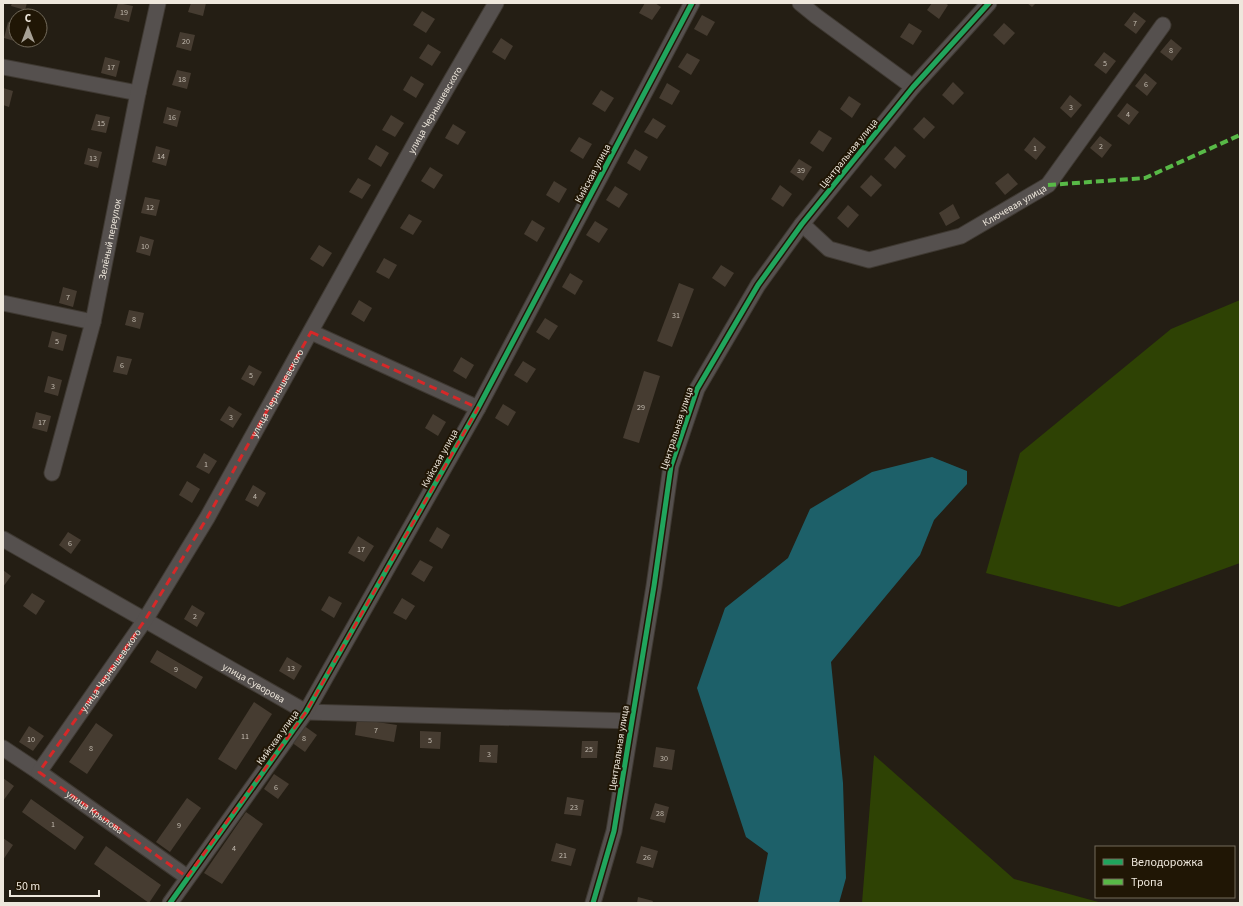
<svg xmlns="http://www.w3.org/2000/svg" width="1243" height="906" viewBox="0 0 1243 906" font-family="'Source Sans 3',sans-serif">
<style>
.green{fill:#2e4204}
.water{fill:#1d6069}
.building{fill:#463c31}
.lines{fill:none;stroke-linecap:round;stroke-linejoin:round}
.minor-casing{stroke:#3f3932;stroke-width:17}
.minor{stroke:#55504e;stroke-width:15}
.quiet{stroke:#58b947;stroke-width:4;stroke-dasharray:8 4;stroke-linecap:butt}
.cycleway-casing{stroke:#201605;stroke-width:8}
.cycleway{stroke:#20a55d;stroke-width:5}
.marked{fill:none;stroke:#d62828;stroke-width:3;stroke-dasharray:8 5;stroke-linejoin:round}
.labels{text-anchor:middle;stroke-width:4;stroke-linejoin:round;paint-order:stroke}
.number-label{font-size:8px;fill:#c4bcb1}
.street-label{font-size:10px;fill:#eee7dc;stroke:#201605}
</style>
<rect width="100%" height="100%" fill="#241e14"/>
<!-- green -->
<g class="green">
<polygon points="1240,300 1240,563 1119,607 986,573 1020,453 1171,329"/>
<polygon points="874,755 1014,879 1102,903 862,903"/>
</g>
<!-- water -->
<polygon class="water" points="932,457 967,471 967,484 934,520 920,555 831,662 843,783 846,878 839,903 758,903 768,853 746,837 697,688 725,608 788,558 810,509 872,472"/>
<!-- building -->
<g class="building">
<polygon points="12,3 27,3 25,10 11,6"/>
<polygon points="118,3 133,6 129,22 114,18"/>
<polygon points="191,3 206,3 203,16 188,12"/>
<polygon points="645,3 655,3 661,7 652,20 639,13"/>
<polygon points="932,3 945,3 948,5 939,19 927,10"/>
<polygon points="1027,3 1036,3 1032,7"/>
<polygon points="422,11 435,19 426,33 413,25"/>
<polygon points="1134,12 1146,21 1136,34 1124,25"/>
<polygon points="702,15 715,22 707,36 694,29"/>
<polygon points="8,22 16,25 16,40 19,40 18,42 4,38"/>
<polygon points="909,23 922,31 913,45 900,37"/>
<polygon points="1004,23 1015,33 1004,45 993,35"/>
<polygon points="180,32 195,35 191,51 176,47"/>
<polygon points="501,38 513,46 505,60 492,52"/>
<polygon points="1171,39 1182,48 1172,61 1160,52"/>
<polygon points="428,44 441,52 432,66 419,58"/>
<polygon points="1104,52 1116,61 1106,74 1094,65"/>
<polygon points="687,53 700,60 691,75 678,67"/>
<polygon points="105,57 120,61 116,77 101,73"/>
<polygon points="177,70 191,73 187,89 172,85"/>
<polygon points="1145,73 1157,83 1147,96 1135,86"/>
<polygon points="411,76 424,84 416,98 403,90"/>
<polygon points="953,82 964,93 953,105 942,95"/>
<polygon points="667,83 680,91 672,105 659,98"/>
<polygon points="3,88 13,91 9,107 3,105"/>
<polygon points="601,90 614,98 605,112 592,104"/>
<polygon points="1070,95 1082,105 1071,118 1060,108"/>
<polygon points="849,96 861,104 852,118 840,109"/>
<polygon points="1127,103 1139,112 1129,125 1117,116"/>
<polygon points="167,107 181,111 177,127 163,123"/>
<polygon points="96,114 110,117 106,133 91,130"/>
<polygon points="391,115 404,123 395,137 382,130"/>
<polygon points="924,117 935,127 924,139 913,129"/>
<polygon points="653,118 666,126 657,139 644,132"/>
<polygon points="453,124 466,132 458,145 445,138"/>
<polygon points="819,130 832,138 823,152 810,143"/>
<polygon points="1100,136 1112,145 1102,158 1090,148"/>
<polygon points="579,137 592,144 583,159 570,151"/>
<polygon points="1034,137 1046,147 1036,160 1024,150"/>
<polygon points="376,145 389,153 381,167 368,159"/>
<polygon points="156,146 170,150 166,166 152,162"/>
<polygon points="895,146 906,156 895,169 884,159"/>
<polygon points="88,148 102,152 98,168 84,164"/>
<polygon points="635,149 648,157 640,171 627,163"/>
<polygon points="799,159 812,167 803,181 790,172"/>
<polygon points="430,167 443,175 434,189 421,181"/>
<polygon points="1008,173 1018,184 1005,195 995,183"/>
<polygon points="871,175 882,185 871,197 860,187"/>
<polygon points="358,178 371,185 362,199 349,192"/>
<polygon points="554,181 567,189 559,203 546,195"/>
<polygon points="780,185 792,194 783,207 771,199"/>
<polygon points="615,186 628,194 619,208 606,200"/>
<polygon points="145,197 160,200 156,216 141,213"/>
<polygon points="953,204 960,218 946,226 939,213"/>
<polygon points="848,205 859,215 848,228 837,218"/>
<polygon points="409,214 422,221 413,235 400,228"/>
<polygon points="532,220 545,228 537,242 524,234"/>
<polygon points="595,221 608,229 599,243 586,235"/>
<polygon points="140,236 154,240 150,256 136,252"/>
<polygon points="319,245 332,253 323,267 310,259"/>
<polygon points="384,258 397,265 389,279 376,272"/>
<polygon points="721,265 734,273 725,287 712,278"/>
<polygon points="570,273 583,281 575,295 562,287"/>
<polygon points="679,283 694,289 672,347 657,341"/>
<polygon points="63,287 77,291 73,307 59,303"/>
<polygon points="359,300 372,308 364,322 351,314"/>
<polygon points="129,310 144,313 140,329 125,325"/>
<polygon points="545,318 558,326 549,340 536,332"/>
<polygon points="52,331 67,335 63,351 48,347"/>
<polygon points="117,356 132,359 127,375 113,372"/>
<polygon points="461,357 474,365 466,379 453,371"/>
<polygon points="523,361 536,369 527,383 514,375"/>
<polygon points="249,365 262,372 254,386 241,379"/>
<polygon points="644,371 660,376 639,443 623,438"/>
<polygon points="48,376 62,380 58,396 44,392"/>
<polygon points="503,404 516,412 508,426 495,418"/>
<polygon points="229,406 242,414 233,428 220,420"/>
<polygon points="36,412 51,416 47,432 32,428"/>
<polygon points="433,414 446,422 438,436 425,428"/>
<polygon points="204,453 217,461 209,474 196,467"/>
<polygon points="187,481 200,489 192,503 179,495"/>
<polygon points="253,485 266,493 258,507 245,500"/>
<polygon points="437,527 450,535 442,549 429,541"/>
<polygon points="68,532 81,540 71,554 59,545"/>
<polygon points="358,536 374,546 364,562 348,553"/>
<polygon points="420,560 433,567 424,582 411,574"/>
<polygon points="3,570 11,576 3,587"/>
<polygon points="32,593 45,601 36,615 23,606"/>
<polygon points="329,596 342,603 334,618 321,610"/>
<polygon points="402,598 415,606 406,620 393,613"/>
<polygon points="192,605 205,613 197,627 184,619"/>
<polygon points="157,650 203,677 196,689 150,662"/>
<polygon points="287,657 302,666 294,680 279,671"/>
<polygon points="254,702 272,714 236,770 218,759"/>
<polygon points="357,719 397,725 394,742 355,735"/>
<polygon points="96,723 113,735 87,774 69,762"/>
<polygon points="303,725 317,735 305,752 291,742"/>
<polygon points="29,726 44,736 33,751 19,742"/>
<polygon points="420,731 441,732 440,749 420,748"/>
<polygon points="582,741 598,741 597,758 581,758"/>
<polygon points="480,745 498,745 497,763 479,762"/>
<polygon points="656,747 675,750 672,770 653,767"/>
<polygon points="274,774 289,784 278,799 264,789"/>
<polygon points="3,778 14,786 3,801"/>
<polygon points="567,797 584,800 581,816 564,814"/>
<polygon points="187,798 201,808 170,852 156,842"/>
<polygon points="31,799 84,837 75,850 22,812"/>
<polygon points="655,803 669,807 665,823 650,819"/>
<polygon points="246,812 263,824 222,884 204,873"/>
<polygon points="3,838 13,845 3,860"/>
<polygon points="556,843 576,849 571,866 551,861"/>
<polygon points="106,846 161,885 149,903 94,864"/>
<polygon points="641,846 658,851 653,868 636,863"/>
<polygon points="638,897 653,901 652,903 637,903"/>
</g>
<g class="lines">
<defs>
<g id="minor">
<polyline points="800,3 816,16 913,87"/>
<polyline points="3,67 138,93"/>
<path id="s1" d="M802,224L829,249L869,260L961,236L1048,185L1163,25"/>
<polyline points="3,303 93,322"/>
<polyline points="311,332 478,408"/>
<path id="s2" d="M52,473L93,322L138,93L158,3"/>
<path id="s3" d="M3,539L306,712L631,721"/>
<path id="s4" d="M3,748L39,772L187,877"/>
<path id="s5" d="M39,772L145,620L207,518L423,129L496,3"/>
<polyline points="170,903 306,712 478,408 692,3"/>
<polyline points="593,903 614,831 654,586 671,466 697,389 758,285 802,224 913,87 989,3"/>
</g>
</defs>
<!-- minor casing -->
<use href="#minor" class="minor-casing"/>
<!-- minor -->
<use href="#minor" class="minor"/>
<!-- quiet -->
<polyline class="quiet" points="1048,185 1145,178 1240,135"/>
<defs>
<g id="cycleway">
<polyline points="170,903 306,712 478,408 692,3"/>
<polyline points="593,903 614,831 654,586 671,466 697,389 758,285 802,224 913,87 989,3"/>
</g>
</defs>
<!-- cycleway casing -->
<use href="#cycleway" class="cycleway-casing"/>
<!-- cycleway -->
<use href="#cycleway" class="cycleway"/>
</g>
<!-- marked area -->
<path class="marked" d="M311,332L478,408L306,712L187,877L39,772L145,620L207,518Z"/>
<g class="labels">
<!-- number labels -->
<g class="number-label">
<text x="124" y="15">19</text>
<text x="1135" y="26">7</text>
<text x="186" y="44">20</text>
<text x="1171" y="53">8</text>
<text x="1105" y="66">5</text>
<text x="111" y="70">17</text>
<text x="182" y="82">18</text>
<text x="1146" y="87">6</text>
<text x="1071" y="110">3</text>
<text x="1128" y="117">4</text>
<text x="172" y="120">16</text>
<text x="101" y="126">15</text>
<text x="1101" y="149">2</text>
<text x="1035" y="151">1</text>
<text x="161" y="159">14</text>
<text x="93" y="161">13</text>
<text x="801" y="173">39</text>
<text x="150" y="210">12</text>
<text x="145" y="249">10</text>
<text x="68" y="300">7</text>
<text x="676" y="318">31</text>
<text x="134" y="322">8</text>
<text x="57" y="344">5</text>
<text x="122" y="368">6</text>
<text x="251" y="378">5</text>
<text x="53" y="389">3</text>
<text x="641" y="410">29</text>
<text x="231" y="420">3</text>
<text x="42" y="425">17</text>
<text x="206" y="467">1</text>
<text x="255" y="499">4</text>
<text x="70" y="546">6</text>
<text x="361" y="552">17</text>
<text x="195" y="619">2</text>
<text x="291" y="671">13</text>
<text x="176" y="672">9</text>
<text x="376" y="733">7</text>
<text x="245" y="739">11</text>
<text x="304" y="741">8</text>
<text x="31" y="742">10</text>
<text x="430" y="743">5</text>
<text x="91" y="751">8</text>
<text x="589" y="752">25</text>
<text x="489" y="757">3</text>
<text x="664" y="761">30</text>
<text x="276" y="790">6</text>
<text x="574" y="810">23</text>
<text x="660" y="816">28</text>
<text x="53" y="827">1</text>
<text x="179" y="828">9</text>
<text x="234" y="851">4</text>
<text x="563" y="858">21</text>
<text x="647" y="860">26</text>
</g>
<!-- street labels -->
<g class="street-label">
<text dy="4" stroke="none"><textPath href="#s5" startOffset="772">улица Чернышевского</textPath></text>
<text transform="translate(848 153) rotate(-51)" y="4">Центральная улица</text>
<text transform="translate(592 173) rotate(-62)" y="4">Кийская улица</text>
<text dy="4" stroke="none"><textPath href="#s1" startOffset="235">Ключевая улица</textPath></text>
<text dy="4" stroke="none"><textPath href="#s2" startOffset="241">Зелёный переулок</textPath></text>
<text dy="4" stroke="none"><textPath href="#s5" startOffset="448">улица Чернышевского</textPath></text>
<text transform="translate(676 428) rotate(-72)" y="4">Центральная улица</text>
<text transform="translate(439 458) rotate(-61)" y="4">Кийская улица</text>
<text dy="4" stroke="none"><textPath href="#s5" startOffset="124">улица Чернышевского</textPath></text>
<text dy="4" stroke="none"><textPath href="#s3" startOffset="289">улица Суворова</textPath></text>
<text transform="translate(277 737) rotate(-54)" y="4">Кийская улица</text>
<text transform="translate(618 748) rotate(-81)" y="4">Центральная улица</text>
<text dy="4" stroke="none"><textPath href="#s4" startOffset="112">улица Крылова</textPath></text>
</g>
</g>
<!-- border -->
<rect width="1243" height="906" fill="none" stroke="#eee7dc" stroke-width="8"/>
<!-- legend -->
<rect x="1095" y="846" width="140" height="52" fill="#201605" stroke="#726a5b"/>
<rect x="1103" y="859" width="20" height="6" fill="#20a55d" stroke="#726a5b"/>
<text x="1131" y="866" font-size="12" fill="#eee7dc">Велодорожка</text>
<rect x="1103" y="879" width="20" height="6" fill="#58b947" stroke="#726a5b"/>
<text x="1131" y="886" font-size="12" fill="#eee7dc">Тропа</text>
<!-- north arrow -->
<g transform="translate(28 28)"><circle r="19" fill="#201605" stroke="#726a5b"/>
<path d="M0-3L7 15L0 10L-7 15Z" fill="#a7a196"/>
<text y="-6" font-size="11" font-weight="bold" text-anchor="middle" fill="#eee7dc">С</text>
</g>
<!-- scale -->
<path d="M10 890v6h89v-6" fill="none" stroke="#eee7dc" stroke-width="2"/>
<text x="16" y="890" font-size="12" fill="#eee7dc" stroke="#201605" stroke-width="3" paint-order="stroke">50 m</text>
</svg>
